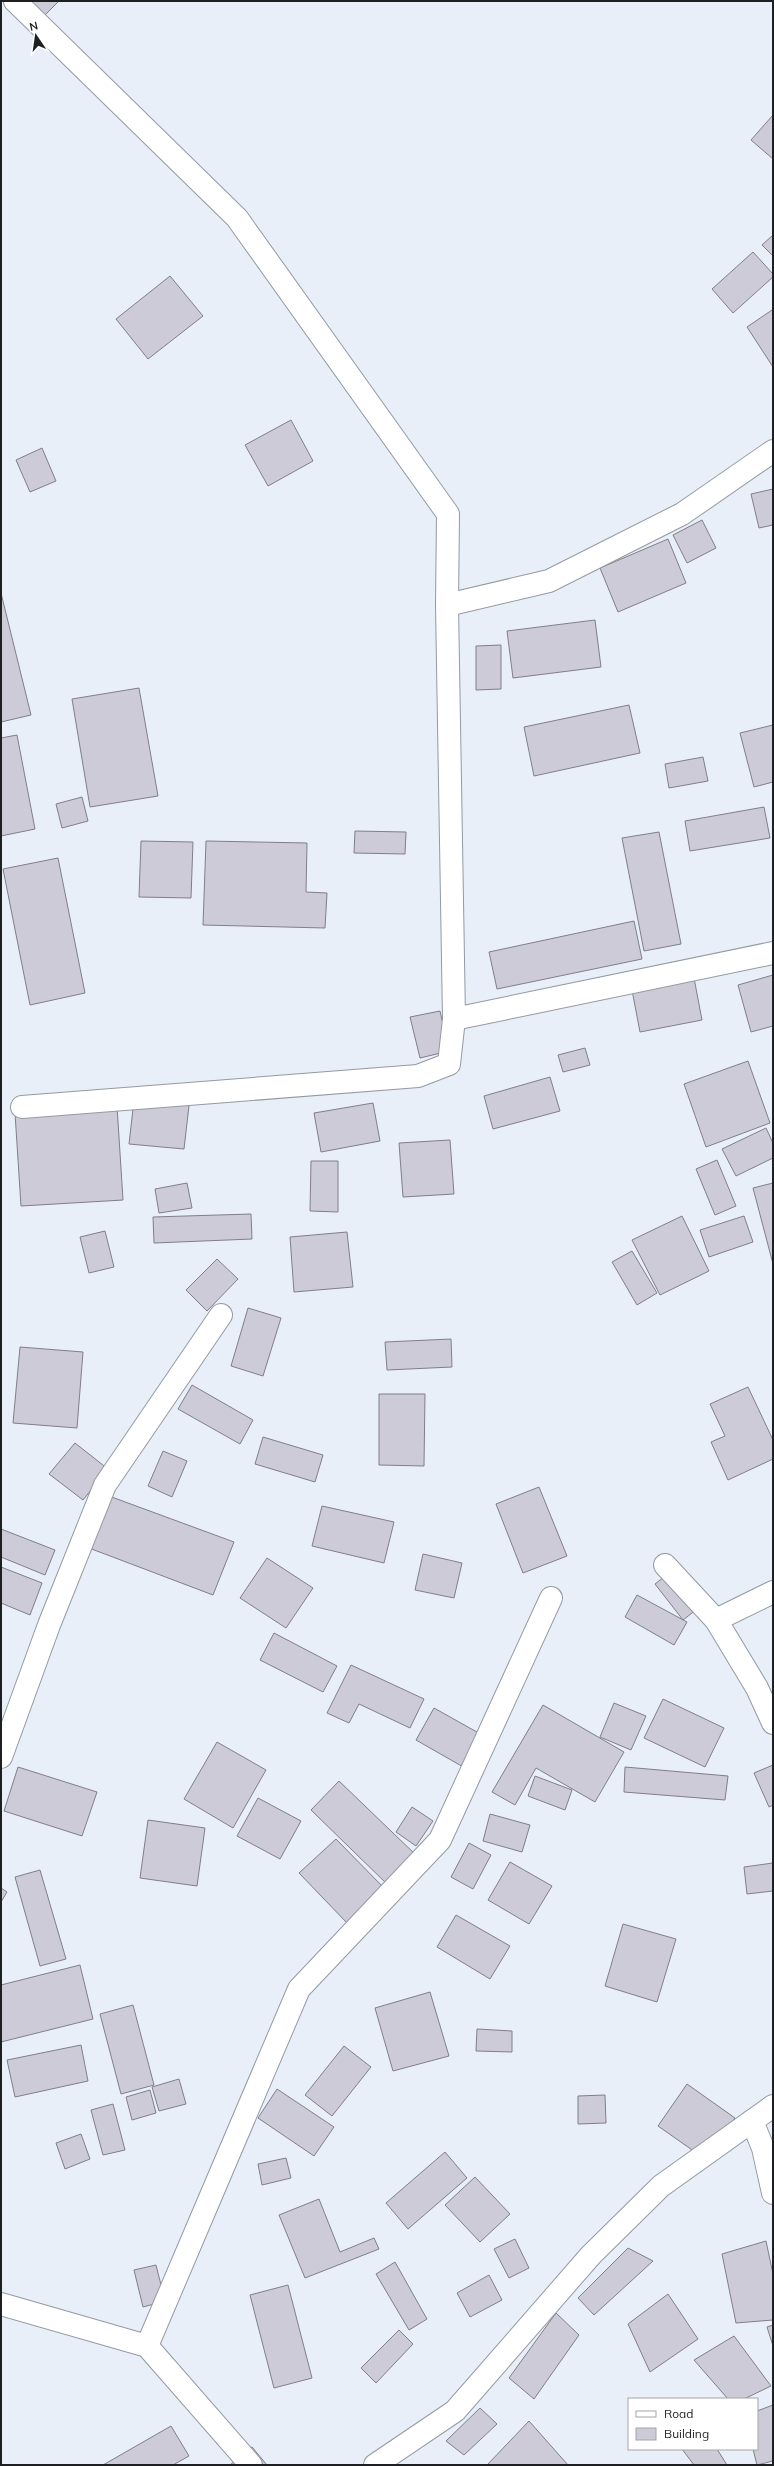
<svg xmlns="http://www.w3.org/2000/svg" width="774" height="2466" viewBox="0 0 774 2466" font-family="Mulish,sans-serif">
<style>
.building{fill:#cdcbd7;stroke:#807e89}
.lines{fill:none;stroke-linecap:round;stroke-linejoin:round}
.minor-casing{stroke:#939aa3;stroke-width:24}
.minor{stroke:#fff;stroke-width:22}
</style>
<rect width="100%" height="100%" fill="#e8eff9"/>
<!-- building -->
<g class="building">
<polygon points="28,1 59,1 43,17"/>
<polygon points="773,115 773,159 751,140"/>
<polygon points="773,235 773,256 762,245"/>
<polygon points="753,252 773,274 773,277 733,313 712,289"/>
<polygon points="170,276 203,316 148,359 116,319"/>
<polygon points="772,310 773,311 773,367 747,327"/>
<polygon points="291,420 313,461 268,486 245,445"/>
<polygon points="42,448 56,481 30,492 16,460"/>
<polygon points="773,489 773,525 759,528 751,494"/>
<polygon points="702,520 716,548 687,563 673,535"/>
<polygon points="668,539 686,583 618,612 600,568"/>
<polygon points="1,593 31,715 1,722"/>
<polygon points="595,620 601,667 513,678 507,631"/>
<polygon points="501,645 501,689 476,690 476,646"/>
<polygon points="139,688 158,796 90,807 72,699"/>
<polygon points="629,705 640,753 534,776 524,727"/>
<polygon points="773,725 773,782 754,787 740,733"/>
<polygon points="17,735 35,829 1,836 1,738"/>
<polygon points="703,757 708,781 669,788 665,764"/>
<polygon points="82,797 88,821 62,828 56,804"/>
<polygon points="764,807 770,838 690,851 685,821"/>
<polygon points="355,831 406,832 405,854 354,853"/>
<polygon points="659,832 681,944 644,951 622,838"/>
<polygon points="141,841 193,842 191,898 139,897"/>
<polygon points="206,841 307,843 306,892 327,893 325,928 203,925"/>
<polygon points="58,858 85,993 30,1005 3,869"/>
<polygon points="634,921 642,959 497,989 489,952"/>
<polygon points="773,975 773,1026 751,1032 738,985"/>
<polygon points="694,978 702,1020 640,1032 632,990"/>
<polygon points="440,1011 449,1051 420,1058 410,1017"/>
<polygon points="585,1048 590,1065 563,1072 558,1055"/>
<polygon points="748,1061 770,1123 706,1147 684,1084"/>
<polygon points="550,1077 560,1111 493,1129 484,1096"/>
<polygon points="135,1091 190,1097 184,1149 129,1144"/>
<polygon points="373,1103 380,1141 321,1152 314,1113"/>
<polygon points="117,1106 123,1200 21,1206 15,1113"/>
<polygon points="766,1128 773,1143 773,1158 736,1176 722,1149"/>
<polygon points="450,1140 454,1194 403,1197 399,1143"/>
<polygon points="717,1160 736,1206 715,1215 696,1169"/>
<polygon points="311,1161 338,1161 338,1212 310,1211"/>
<polygon points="187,1183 192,1208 159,1213 155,1189"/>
<polygon points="773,1183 773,1264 753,1188"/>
<polygon points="251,1214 252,1239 154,1243 153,1217"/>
<polygon points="682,1216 709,1271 660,1295 632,1240"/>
<polygon points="744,1216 753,1242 709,1257 700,1230"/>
<polygon points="105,1231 114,1267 89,1273 80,1237"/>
<polygon points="347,1232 353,1287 294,1292 290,1237"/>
<polygon points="632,1251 657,1293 637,1305 612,1262"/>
<polygon points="217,1259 238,1279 207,1311 186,1290"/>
<polygon points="248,1308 281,1318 263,1376 231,1366"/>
<polygon points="451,1339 452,1367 387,1370 385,1342"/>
<polygon points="20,1347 83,1352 77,1428 13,1423"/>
<polygon points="192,1385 253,1420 240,1444 178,1409"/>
<polygon points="748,1387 773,1440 773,1459 728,1480 711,1442 725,1436 710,1404"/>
<polygon points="379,1394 425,1394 424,1466 379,1465"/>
<polygon points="263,1437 323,1455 315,1482 255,1464"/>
<polygon points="75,1443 108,1469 83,1500 49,1474"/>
<polygon points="163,1451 187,1461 172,1497 148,1486"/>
<polygon points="539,1487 567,1556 523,1573 496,1504"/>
<polygon points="109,1496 234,1542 213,1595 89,1548"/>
<polygon points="322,1506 394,1522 384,1563 312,1546"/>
<polygon points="1,1529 55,1550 45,1575 1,1557"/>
<polygon points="423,1554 462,1563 454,1598 415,1590"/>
<polygon points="267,1558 313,1588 286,1628 240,1598"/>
<polygon points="1,1567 42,1583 30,1615 1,1603"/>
<polygon points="673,1570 701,1606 683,1620 655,1584"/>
<polygon points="637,1595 687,1622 674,1645 625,1617"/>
<polygon points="274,1633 337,1666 323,1692 260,1660"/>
<polygon points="351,1665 424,1699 410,1728 359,1704 349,1723 327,1713"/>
<polygon points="663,1699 724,1728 705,1767 644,1738"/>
<polygon points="614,1703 646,1716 631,1750 600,1737"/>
<polygon points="543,1705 624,1752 595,1802 536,1768 515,1805 492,1792"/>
<polygon points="434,1708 484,1736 465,1768 416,1740"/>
<polygon points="217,1742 266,1770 233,1828 184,1799"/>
<polygon points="773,1765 773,1805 769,1807 754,1773"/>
<polygon points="18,1767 97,1792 82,1836 4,1811"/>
<polygon points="625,1767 728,1776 725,1800 624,1792"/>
<polygon points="535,1776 572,1790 565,1810 528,1796"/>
<polygon points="339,1781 418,1857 389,1886 311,1810"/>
<polygon points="258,1798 301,1821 280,1859 237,1836"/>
<polygon points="412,1807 433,1821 416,1846 396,1832"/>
<polygon points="490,1814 530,1825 522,1852 483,1841"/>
<polygon points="148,1820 205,1828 197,1886 140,1878"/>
<polygon points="336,1839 384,1888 348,1924 299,1873"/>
<polygon points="469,1843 491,1855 473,1889 451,1877"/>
<polygon points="510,1862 552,1886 529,1924 488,1900"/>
<polygon points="773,1863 773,1891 747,1894 744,1867"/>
<polygon points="40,1870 66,1959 40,1966 15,1877"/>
<polygon points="1,1888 7,1892 1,1902"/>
<polygon points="456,1915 510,1946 490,1979 437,1947"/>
<polygon points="623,1924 676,1939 657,2002 605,1986"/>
<polygon points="80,1965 93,2019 1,2042 1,1985"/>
<polygon points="430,1992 449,2056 393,2071 375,2008"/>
<polygon points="133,2005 154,2085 121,2094 100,2014"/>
<polygon points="477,2029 512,2031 512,2052 476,2051"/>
<polygon points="81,2045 88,2081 15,2097 7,2060"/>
<polygon points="344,2046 371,2067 332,2116 305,2095"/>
<polygon points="179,2079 186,2104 159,2111 152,2087"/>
<polygon points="687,2084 735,2118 705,2159 658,2126"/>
<polygon points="277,2089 334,2127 314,2156 258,2118"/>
<polygon points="150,2090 156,2113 132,2120 126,2097"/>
<polygon points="605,2095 606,2123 578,2124 578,2096"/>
<polygon points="113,2104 125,2150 103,2155 91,2110"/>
<polygon points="81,2134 90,2159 65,2169 56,2143"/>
<polygon points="445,2152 467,2178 408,2229 386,2203"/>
<polygon points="286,2158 291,2178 262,2185 258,2164"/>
<polygon points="475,2177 510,2214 480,2242 445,2205"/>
<polygon points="319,2199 340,2252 374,2238 379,2249 305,2278 279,2215"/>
<polygon points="515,2239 529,2268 509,2278 494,2249"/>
<polygon points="766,2241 773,2274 773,2320 736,2323 722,2254"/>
<polygon points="628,2248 653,2261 594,2315 578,2298"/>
<polygon points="395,2262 427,2319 409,2330 376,2274"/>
<polygon points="156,2265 165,2301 143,2307 134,2270"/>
<polygon points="489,2275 502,2300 470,2317 457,2293"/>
<polygon points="288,2285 312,2378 274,2388 250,2295"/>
<polygon points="668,2294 698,2339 650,2372 628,2324"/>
<polygon points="556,2313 579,2335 534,2399 509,2378"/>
<polygon points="773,2325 773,2346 767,2327"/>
<polygon points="399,2330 413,2344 376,2383 361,2368"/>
<polygon points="734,2336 771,2386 744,2399 728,2399 694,2360"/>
<polygon points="773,2405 773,2461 757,2465 753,2449 757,2449 757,2411"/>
<polygon points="480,2408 497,2424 464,2455 446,2441"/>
<polygon points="529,2421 568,2465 489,2465 488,2464"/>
<polygon points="171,2426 189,2456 173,2465 103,2465"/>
<polygon points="252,2447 267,2465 230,2465"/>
<polygon points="682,2449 717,2449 727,2465 694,2465"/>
</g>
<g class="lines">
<defs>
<g id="minor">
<polyline points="15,1 237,218 448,514 447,605 454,1019 449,1064 418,1076 22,1107"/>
<polyline points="447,605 549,581 682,514 773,451"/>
<polyline points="454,1019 773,953"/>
<polyline points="665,1565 716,1620 757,1688 773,1723"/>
<polyline points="716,1620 773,1592"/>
<polyline points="1,1757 49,1625 105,1485 221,1315"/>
<polyline points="752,2121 763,2148 773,2193"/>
<polyline points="1,2304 147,2346 251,2465"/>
<polyline points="147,2346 299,1989 440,1840 551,1598"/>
<polyline points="375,2465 455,2411 591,2255 661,2186 773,2106"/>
</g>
</defs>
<!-- minor casing -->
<use href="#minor" class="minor-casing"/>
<!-- minor -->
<use href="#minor" class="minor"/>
</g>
<!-- border -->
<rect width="774" height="2466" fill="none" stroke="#1d1f23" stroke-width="4"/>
<!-- legend -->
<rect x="628" y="2398" width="130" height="52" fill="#ffffff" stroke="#a5a5a7"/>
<rect x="636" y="2411" width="20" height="6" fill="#ffffff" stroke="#a5a5a7"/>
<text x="664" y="2418" font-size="12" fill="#1d1f23">Road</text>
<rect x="636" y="2428" width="20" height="12" fill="#cdcbd7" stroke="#a5a5a7"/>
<text x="664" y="2438" font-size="12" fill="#1d1f23">Building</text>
<!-- north arrow -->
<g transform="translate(36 36) rotate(347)" stroke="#ffffff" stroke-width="3" paint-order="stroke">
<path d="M0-3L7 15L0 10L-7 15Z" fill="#1d1f23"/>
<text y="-6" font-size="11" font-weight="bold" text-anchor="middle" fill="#1d1f23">N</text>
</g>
</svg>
